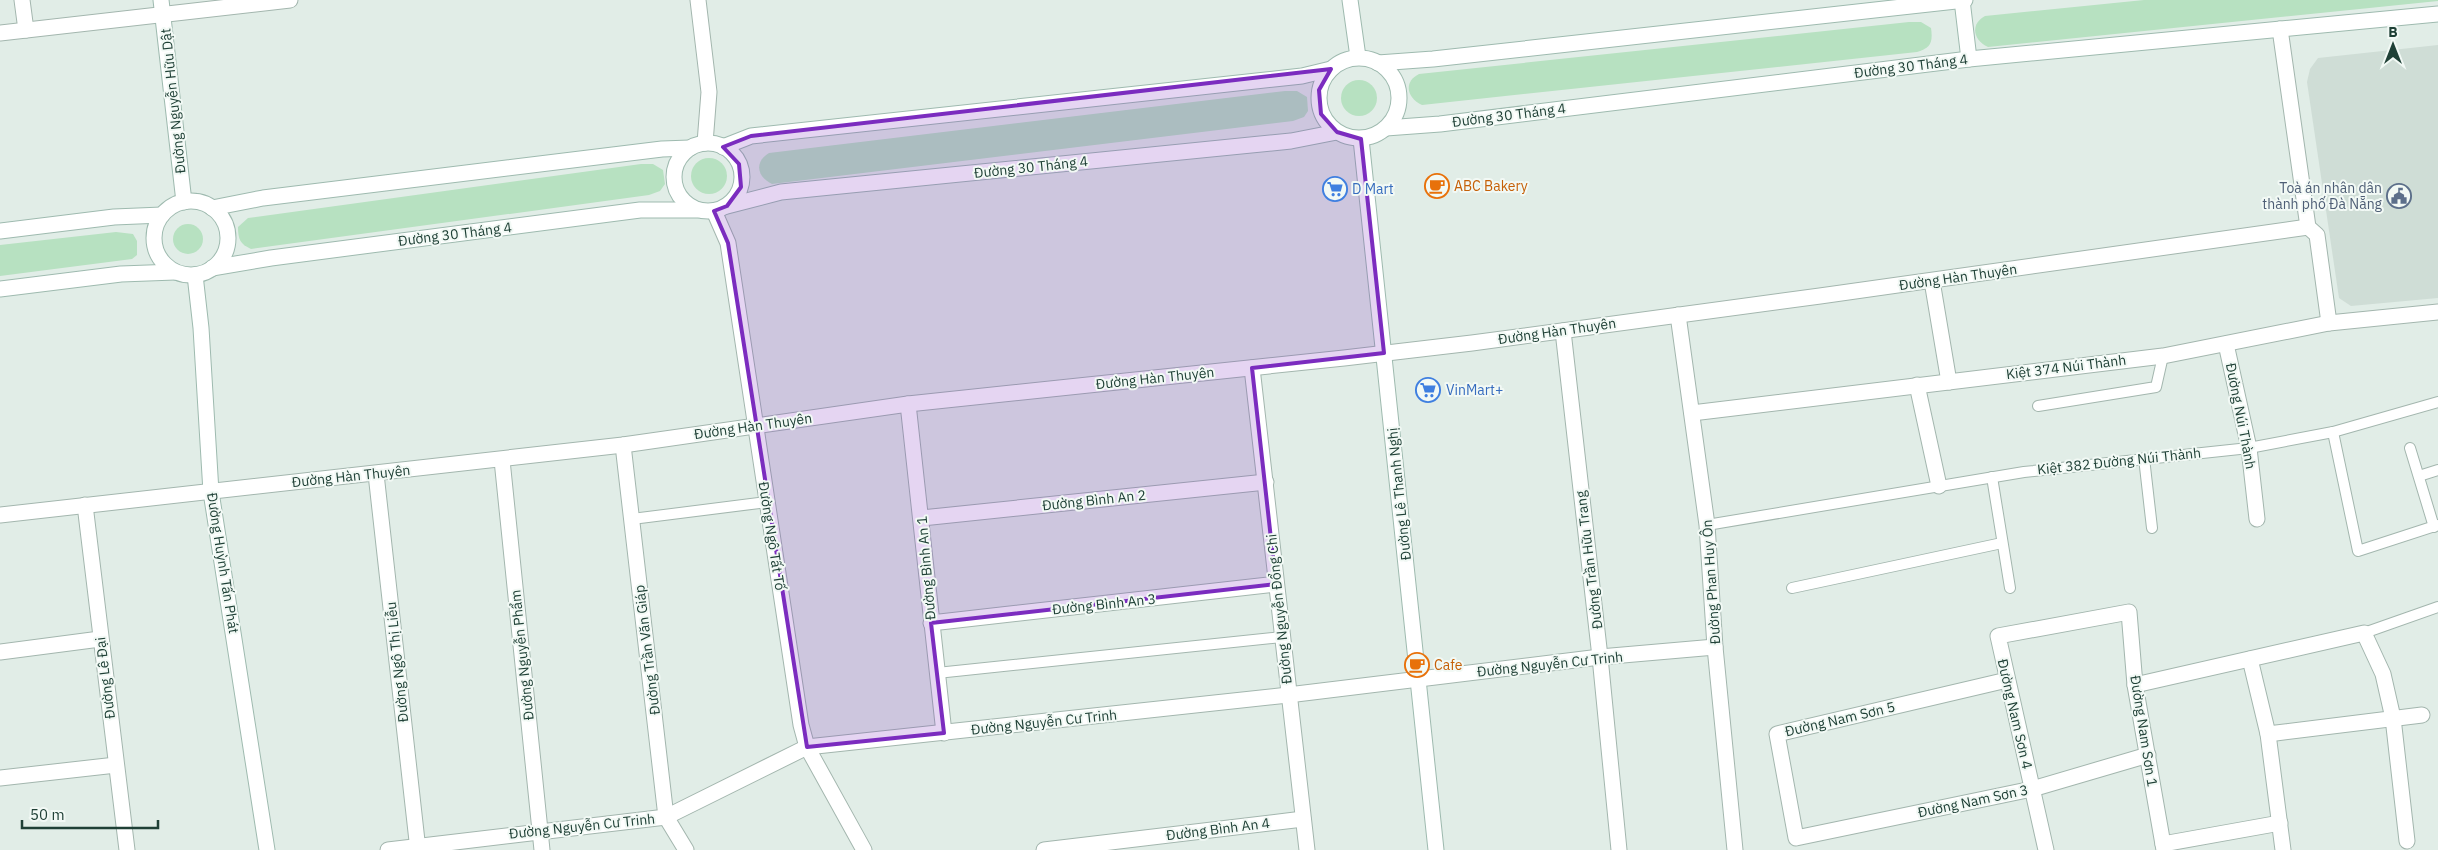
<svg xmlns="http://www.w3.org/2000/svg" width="2438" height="850" viewBox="0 0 2438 850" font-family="'IBM Plex Sans',sans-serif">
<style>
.built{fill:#cfddd6}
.green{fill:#b7e1c1}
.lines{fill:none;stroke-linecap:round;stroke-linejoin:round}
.lane-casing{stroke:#a3b6ae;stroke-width:12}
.street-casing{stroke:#a3b6ae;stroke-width:17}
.secondary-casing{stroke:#9ebaaf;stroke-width:17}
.lane{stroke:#fff;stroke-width:10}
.street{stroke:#fff;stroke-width:15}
.secondary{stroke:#fff;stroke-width:15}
.marked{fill:#7b2cbf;fill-opacity:0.2;stroke:#7b2cbf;stroke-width:4;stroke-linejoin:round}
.labels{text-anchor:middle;stroke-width:4;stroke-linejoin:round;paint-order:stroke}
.street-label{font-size:14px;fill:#1f4036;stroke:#f2f9f5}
.food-label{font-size:14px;fill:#c56008;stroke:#f2f9f5;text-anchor:start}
.service-label{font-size:14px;fill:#4e5e75;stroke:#f2f9f5;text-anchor:end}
.shop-label{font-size:14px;fill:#366cbe;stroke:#f2f9f5;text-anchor:start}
</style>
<rect width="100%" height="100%" fill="#e1ede7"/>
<!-- built -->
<polygon class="built" points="2438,45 2438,298 2351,306 2339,298 2307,82 2310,69 2318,58"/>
<!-- green -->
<g class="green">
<path d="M2144,0H2438V1L1988,47C1973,40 1970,24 1985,16Z"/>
<path d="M1909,22H1921L1931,28C1933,42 1931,48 1917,52L1422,105C1407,98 1403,82 1419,74Z"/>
<circle cx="1359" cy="98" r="18"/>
<path d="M1285,91H1297L1307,97L1308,111L1304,117L1293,121L772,184C757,177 754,162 769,153Z"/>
<circle cx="709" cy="176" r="18"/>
<path d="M641,164H653L663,170L665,184L660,191L649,195L251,249C240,244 238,239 238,227L248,218Z"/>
<circle cx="188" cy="239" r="15"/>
<polygon points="116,232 133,234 137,241 137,255 132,259 0,276 0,245"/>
</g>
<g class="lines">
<defs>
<g id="lane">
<polyline points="2038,406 2156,387 2163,356"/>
<polyline points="2333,432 2358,551 2438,525"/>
<polyline points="2410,448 2434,527"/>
<polyline points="2144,458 2152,528"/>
<polyline points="2419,476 2438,470"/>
<polyline points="1992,477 2010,588"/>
<polyline points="632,519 767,502"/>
<polyline points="1707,525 2024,472 2249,448 2333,432 2438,402"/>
<polyline points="1792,588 2002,543"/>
<polyline points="2364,633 2438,607"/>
<polyline points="937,673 1282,637"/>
</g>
<g id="street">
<polyline points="22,0 26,30"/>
<polyline points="698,0 709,92 705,143"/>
<polyline points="2280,29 2308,227 2317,235 2329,323"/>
<polyline points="0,33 290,0"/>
<polyline points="714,211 728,243 801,725 807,747 864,850"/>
<polyline points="1932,281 1949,382"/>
<polyline points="1678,315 1707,525 1715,647 1735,850"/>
<polyline points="1563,331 1600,657 1619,850"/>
<polyline points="2226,344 2249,448 2257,519"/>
<polyline points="1252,368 1307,850"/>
<polyline points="1917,385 1939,486"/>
<polyline points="908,404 944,733"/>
<polyline points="1692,413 2163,356 2329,323 2438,312"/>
<polyline points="623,445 666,817 686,850"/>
<polyline points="502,460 542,850"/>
<polyline points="376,474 418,850"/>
<polyline points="85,505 127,850"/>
<polyline points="0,515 623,445 908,404 1344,358 1472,343 1820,296 2308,227"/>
<polyline points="922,518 1266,482"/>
<polyline points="931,623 1276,584"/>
<polyline points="0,652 100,639"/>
<polyline points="2250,659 2268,734 2283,850"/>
<polyline points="2007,680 1777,734 1796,838 2032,789 2148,755"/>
<polyline points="2135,685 2364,633 2383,674 2393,718 2407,841"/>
<polyline points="2268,734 2422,715"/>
<polyline points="0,778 116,765"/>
<polyline points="2163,844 2280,823"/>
<polyline points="388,850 666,817 807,747 1288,695 1600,657 1715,647"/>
<polyline points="1044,850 1303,819"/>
<polyline points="2046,850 1998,636 2129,612 2135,685 2164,850"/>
</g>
<g id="secondary">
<polyline points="161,0 184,202"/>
<polyline points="1350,0 1358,57"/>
<polyline points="1962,0 1969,59"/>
<circle cx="1359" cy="98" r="40"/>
<polyline points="1378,63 1433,59 1965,0"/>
<polyline points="1386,128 1440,124 1969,59 2438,14"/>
<polyline points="1361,139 1436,850"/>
<circle cx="708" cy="177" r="34"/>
<polyline points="723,147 751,136 1302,76 1331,69"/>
<circle cx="191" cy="238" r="37"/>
<polyline points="727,206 781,192 1291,141 1337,132"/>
<polyline points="212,208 263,198 662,149 690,148"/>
<polyline points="0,231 114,217 162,215"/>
<polyline points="212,268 271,258 640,210 698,210"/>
<polyline points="195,275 201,328 211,492 267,850"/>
<polyline points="0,289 121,274 175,272"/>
</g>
</defs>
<!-- lane casing -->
<use href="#lane" class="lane-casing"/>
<!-- street casing -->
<use href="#street" class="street-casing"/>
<!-- secondary casing -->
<use href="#secondary" class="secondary-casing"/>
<!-- lane -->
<use href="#lane" class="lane"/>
<!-- street -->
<use href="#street" class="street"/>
<!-- secondary -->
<use href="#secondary" class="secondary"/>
</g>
<!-- marked area -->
<path class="marked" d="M1331,69L1319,90L1321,114L1337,132L1361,139L1384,353L1252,368L1276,584L931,623L944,733L807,747L728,243L714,211L727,206L741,187L739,164L723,147L751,136Z"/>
<!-- icons -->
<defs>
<symbol id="cafe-ring" viewBox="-11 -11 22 22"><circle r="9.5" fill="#f2f9f5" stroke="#e8710a" stroke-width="1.5"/><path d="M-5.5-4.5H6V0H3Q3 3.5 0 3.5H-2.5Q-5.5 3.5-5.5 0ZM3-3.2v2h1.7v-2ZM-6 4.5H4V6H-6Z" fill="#e8710a"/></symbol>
<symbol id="supermarket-ring" viewBox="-11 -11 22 22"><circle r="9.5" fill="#f2f9f5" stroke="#3f7fe0" stroke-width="1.5"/><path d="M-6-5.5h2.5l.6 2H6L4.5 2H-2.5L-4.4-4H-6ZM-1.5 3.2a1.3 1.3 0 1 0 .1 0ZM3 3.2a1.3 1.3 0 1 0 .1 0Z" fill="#3f7fe0"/></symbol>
<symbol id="civic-ring" viewBox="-11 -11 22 22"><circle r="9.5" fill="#f2f9f5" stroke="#5c6f8a" stroke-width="1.5"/><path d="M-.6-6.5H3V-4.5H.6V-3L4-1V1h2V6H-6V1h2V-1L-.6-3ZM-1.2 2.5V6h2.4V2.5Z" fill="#5c6f8a"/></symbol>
</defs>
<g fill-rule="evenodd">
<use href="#cafe-ring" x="1423" y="172" width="28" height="28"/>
<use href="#supermarket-ring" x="1321" y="175" width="28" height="28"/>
<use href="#civic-ring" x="2385" y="182" width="28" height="28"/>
<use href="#supermarket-ring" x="1414" y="376" width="28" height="28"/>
<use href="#cafe-ring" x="1403" y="651" width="28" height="28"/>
</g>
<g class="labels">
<!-- street labels -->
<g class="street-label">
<text transform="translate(1911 66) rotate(-7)" y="5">Đường 30 Tháng 4</text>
<text transform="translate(173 101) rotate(-96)" y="5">Đường Nguyễn Hữu Dật</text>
<text transform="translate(1509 115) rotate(-7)" y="5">Đường 30 Tháng 4</text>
<text transform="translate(1031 167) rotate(-6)" y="5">Đường 30 Tháng 4</text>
<text transform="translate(455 234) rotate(-7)" y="5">Đường 30 Tháng 4</text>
<text transform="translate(1958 277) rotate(-8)" y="5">Đường Hàn Thuyên</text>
<text transform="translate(1557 331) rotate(-8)" y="5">Đường Hàn Thuyên</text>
<text transform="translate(2066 367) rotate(-7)" y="5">Kiệt 374 Núi Thành</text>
<text transform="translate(1155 378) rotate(-6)" y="5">Đường Hàn Thuyên</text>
<text transform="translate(2241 416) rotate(79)" y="5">Đường Núi Thành</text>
<text transform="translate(753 426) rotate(-8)" y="5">Đường Hàn Thuyên</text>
<text transform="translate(2119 461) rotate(-6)" y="5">Kiệt 382 Đường Núi Thành</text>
<text transform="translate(351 476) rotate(-6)" y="5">Đường Hàn Thuyên</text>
<text transform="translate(1399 494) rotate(-96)" y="5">Đường Lê Thanh Nghị</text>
<text transform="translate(1094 500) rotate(-6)" y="5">Đường Bình An 2</text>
<text transform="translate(772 536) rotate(81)" y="5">Đường Ngô Tất Tố</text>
<text transform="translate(1589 560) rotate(-97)" y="5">Đường Trần Hữu Trang</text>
<text transform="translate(223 563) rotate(81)" y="5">Đường Huỳnh Tấn Phát</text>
<text transform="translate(926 568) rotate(-95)" y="5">Đường Bình An 1</text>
<text transform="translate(1711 582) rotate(-94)" y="5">Đường Phan Huy Ôn</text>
<text transform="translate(1104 604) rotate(-6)" y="5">Đường Bình An 3</text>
<text transform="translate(1279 609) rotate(-96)" y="5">Đường Nguyễn Đổng Chi</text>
<text transform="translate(647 650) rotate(-97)" y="5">Đường Trần Văn Giáp</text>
<text transform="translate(522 655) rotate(-96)" y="5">Đường Nguyễn Phẩm</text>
<text transform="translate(397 662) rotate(-96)" y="5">Đường Ngô Thị Liễu</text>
<text transform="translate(1550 664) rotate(-6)" y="5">Đường Nguyễn Cư Trinh</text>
<text transform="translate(105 678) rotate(-97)" y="5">Đường Lê Đại</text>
<text transform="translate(2015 714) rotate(77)" y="5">Đường Nam Sơn 4</text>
<text transform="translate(1840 719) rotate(-13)" y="5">Đường Nam Sơn 5</text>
<text transform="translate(1044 722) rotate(-6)" y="5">Đường Nguyễn Cư Trinh</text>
<text transform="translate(2144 731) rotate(81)" y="5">Đường Nam Sơn 1</text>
<text transform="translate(1973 801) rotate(-12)" y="5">Đường Nam Sơn 3</text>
<text transform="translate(582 826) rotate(-6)" y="5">Đường Nguyễn Cư Trinh</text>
<text transform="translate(1218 829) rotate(-7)" y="5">Đường Bình An 4</text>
</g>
<!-- food labels -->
<g class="food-label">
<text x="1454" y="191">ABC Bakery</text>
<text x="1434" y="670">Cafe</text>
</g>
<!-- service labels -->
<g class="service-label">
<text x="2382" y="193">Toà án nhân dân<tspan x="2382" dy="16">thành phố Đà Nẵng</tspan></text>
</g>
<!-- shop labels -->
<g class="shop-label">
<text x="1352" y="194">D Mart</text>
<text x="1446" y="395">VinMart+</text>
</g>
</g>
<!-- north arrow -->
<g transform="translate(2393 45)" stroke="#f2f9f5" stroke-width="4" paint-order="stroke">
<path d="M0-4L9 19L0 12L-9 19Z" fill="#1f4036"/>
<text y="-8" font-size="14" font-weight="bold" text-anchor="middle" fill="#1f4036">B</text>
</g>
<!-- scale -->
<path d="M22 820v8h136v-8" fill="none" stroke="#1f4036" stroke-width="2.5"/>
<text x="30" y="820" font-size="15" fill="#1f4036" stroke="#f2f9f5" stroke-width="4" paint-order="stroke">50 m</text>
</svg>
